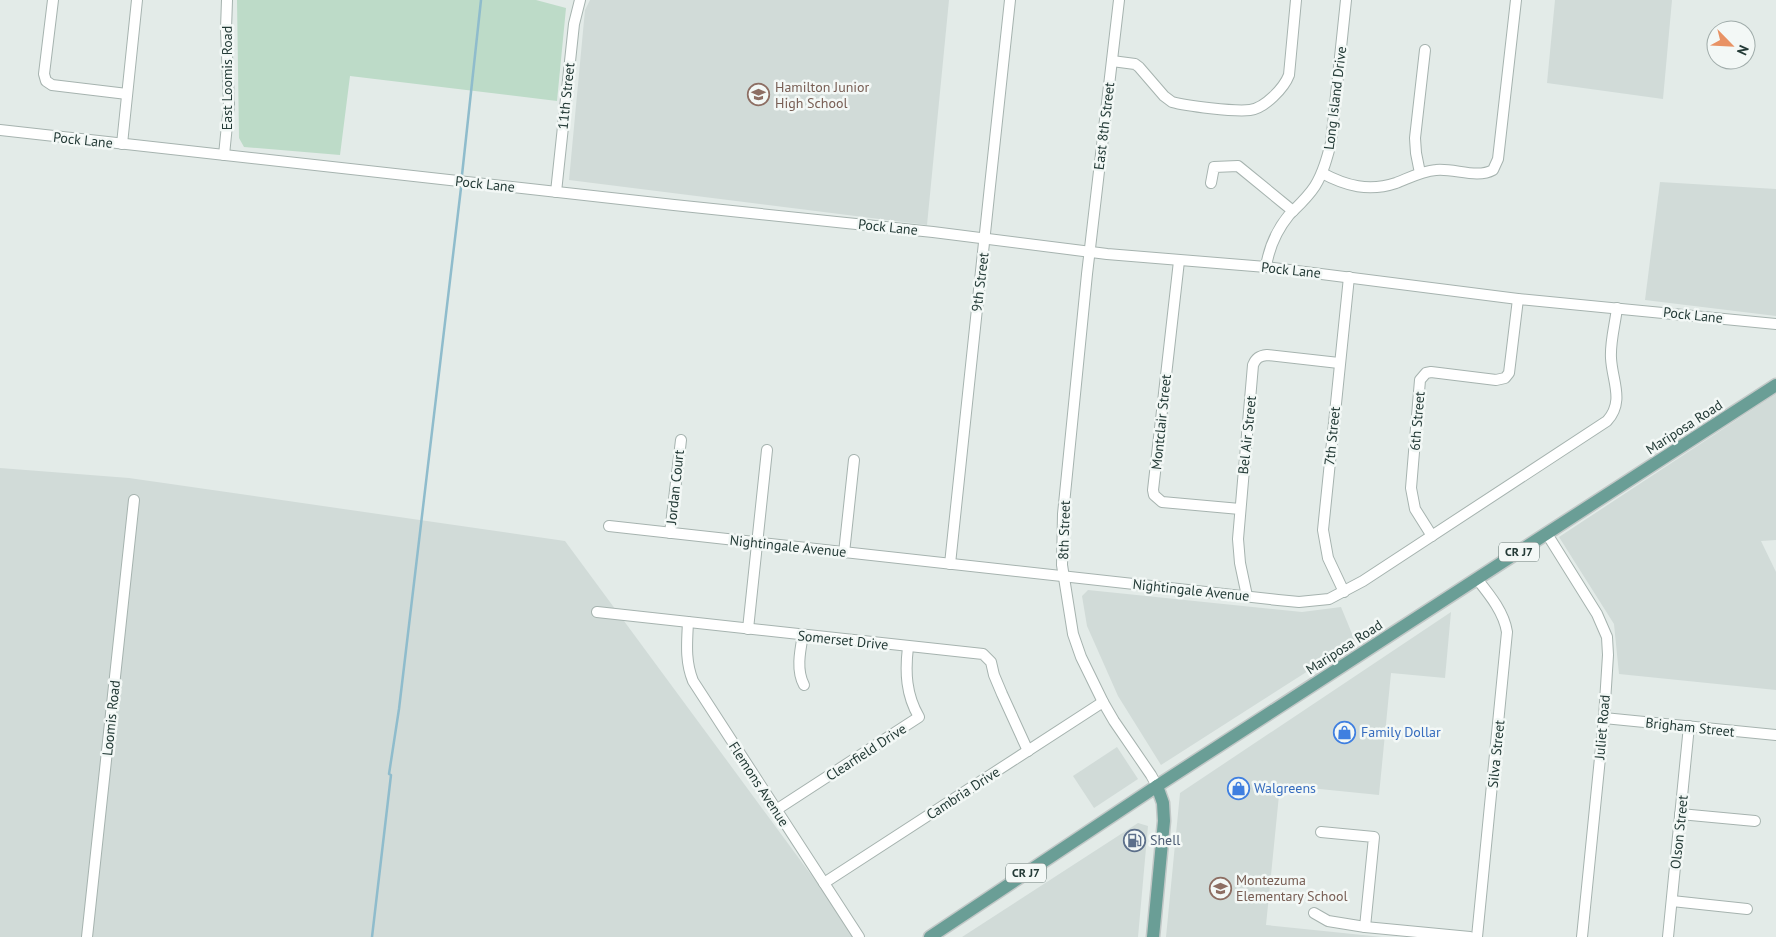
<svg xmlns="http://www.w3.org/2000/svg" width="1776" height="937" viewBox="0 0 1776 937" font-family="'PT Sans',sans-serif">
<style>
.built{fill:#d1dbd8}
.green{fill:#bddbc8}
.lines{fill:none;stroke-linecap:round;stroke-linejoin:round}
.stream{stroke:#8fbccc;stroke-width:2.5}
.minor-casing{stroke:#a6b3af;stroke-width:12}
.major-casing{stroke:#c2c8c7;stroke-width:15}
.minor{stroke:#fff;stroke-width:10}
.major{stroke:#6a9e96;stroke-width:12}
.labels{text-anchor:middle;stroke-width:5;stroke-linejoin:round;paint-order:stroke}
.shield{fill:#f3f8f6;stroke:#627470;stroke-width:1}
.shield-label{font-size:12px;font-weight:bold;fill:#243b37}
.street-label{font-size:14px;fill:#243b37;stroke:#f3f8f6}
.education-label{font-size:14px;fill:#785e54;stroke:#f3f8f6;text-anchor:start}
.shop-label{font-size:14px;fill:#366cbe;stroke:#f3f8f6;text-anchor:start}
.service-label{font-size:14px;fill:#4e5e75;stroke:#f3f8f6;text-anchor:start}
</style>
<rect width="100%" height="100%" fill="#e3ebe8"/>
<!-- built -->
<g class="built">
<polygon points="590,0 949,0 927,225 569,180 585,10"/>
<polygon points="1555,0 1672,0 1663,99 1547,83"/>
<polygon points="1660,182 1776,189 1776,316 1645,300"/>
<polygon points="1776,394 1776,540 1761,541 1776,572 1776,690 1619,674 1614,624 1559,537"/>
<polygon points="0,468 129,478 565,541 857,937 0,937"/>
<polygon points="1088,590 1302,612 1341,607 1355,641 1161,765 1118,696 1087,626 1082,596"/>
<polygon points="1451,612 1445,678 1391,673 1379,795 1280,785 1266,925 1382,937 1166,937 1180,793"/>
<polygon points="1117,747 1138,779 1094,808 1073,776"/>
<polygon points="1138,823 1148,826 1138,937 962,937"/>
</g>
<!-- green -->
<polygon class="green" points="237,0 536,0 566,8 557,101 350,76 340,155 244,147 239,138"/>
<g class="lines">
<!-- stream -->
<g class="stream">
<polyline points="462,175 481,0"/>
<polyline points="372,937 391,775 389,774 399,709 461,188"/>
</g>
<defs>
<g id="minor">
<polyline points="53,0 44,74 46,81 52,85 127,94"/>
<polyline points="1119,0 1087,274 1063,514 1062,565 1073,634 1081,657 1103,702 1114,721 1151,775 1157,786"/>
<path d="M1112,61L1135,64L1139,67L1164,96L1172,102C1186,106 1235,112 1250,110C1265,108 1284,88 1289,75L1296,0"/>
<polyline points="0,130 674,205 933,232 1107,254 1266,267 1518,299 1776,324"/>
<polyline points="122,144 137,0"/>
<polyline points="224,155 229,105 226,29 227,0"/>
<path d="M1322,173C1346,186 1369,192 1396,183C1409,178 1422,171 1436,170C1454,168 1477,179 1493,170L1498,159L1516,0"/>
<polyline points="1420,173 1416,153 1415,138 1425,50"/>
<polyline points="1211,183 1214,167 1238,166 1293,211"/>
<polyline points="556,192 574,24 580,0"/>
<polyline points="1179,261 1153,490 1154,495 1162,502 1240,509"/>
<path d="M1266,267C1269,247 1276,231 1289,215C1298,206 1308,197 1315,186C1323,173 1327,158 1331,143L1346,0"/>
<path d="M609,526L1278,600L1299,602L1329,599L1363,581L1607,421C1625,401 1612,381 1611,358C1610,342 1615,325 1617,308"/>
<polyline points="670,533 681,440"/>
<polyline points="1547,534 1597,614 1607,637 1608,655 1604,718 1582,937"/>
<polyline points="1432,536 1415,509 1411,488 1420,380 1426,373 1431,372 1496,380 1505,378 1509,373 1518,299"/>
<polyline points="844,553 854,460"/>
<path d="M950,564C969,376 990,188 1010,0"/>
<polyline points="1344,592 1328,558 1323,530 1349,277"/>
<path d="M1247,596L1240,563L1238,539L1253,365C1256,358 1259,356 1267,355L1339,363"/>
<polyline points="597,612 983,654 991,662 994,675 1002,694 1028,751"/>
<path d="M688,622C687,643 685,661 693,681L859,937"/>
<polyline points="748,629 767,450"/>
<path d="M803,635C800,651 796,670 804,685"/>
<polyline points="1604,718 1776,735"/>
<path d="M776,810L919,717C906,695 905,672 908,647"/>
<polyline points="1680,814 1755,821"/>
<polyline points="1321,832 1374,837 1365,927"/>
<polyline points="824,883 1103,702"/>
<polyline points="1672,901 1747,909"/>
<polyline points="1314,913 1328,921 1365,927 1470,937"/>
<polyline points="87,937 134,500"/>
<path d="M1477,937L1507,632C1504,612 1489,594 1477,579"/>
<polyline points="1668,937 1689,726"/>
</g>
<g id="major">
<polyline points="930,937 1157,786 1776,385"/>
<polyline points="1153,937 1164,821 1163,803 1157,786"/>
</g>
</defs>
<!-- minor casing -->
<use href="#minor" class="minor-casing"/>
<!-- major casing -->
<use href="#major" class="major-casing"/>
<!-- minor -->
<use href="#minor" class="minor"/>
<!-- major -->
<use href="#major" class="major"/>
</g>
<!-- icons -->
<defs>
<symbol id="school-ring" viewBox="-11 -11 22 22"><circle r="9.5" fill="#f3f8f6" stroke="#8d6e63" stroke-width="1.5"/><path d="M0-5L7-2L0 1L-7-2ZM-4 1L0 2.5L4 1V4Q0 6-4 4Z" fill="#8d6e63"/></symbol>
<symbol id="shop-ring" viewBox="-11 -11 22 22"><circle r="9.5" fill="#f3f8f6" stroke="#3f7fe0" stroke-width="1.5"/><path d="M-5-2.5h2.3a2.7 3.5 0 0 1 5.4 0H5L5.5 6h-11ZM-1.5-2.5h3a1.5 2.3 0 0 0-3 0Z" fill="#3f7fe0"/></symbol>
<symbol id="fuel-ring" viewBox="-11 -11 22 22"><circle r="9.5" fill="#f3f8f6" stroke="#5c6f8a" stroke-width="1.5"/><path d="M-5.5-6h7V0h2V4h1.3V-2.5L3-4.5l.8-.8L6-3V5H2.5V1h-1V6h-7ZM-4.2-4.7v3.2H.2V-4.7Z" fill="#5c6f8a"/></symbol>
</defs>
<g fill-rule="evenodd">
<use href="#school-ring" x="746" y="82" width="25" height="25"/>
<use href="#shop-ring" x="1332" y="720" width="25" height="25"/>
<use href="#shop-ring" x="1226" y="776" width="25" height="25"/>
<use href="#fuel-ring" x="1122" y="828" width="25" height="25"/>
<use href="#school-ring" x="1208" y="876" width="25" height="25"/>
</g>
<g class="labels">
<!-- shield labels -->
<g class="shield">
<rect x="1499" y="542.5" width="40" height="19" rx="4"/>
<rect x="1006" y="863.5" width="40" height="19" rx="4"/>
</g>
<g class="shield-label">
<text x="1519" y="556">CR J7</text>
<text x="1026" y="877">CR J7</text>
</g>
<!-- street labels -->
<g class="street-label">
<text transform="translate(227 78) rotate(-90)" y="5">East Loomis Road</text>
<text transform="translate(566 96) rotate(-84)" y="5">11th Street</text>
<text transform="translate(1335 98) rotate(-83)" y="5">Long Island Drive</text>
<text transform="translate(1104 126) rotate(-83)" y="5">East 8th Street</text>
<text transform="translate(83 140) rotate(6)" y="5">Pock Lane</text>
<text transform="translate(485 184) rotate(6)" y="5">Pock Lane</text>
<text transform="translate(888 227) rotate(6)" y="5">Pock Lane</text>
<text transform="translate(1291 270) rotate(6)" y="5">Pock Lane</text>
<text transform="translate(980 282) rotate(-83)" y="5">9th Street</text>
<text transform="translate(1693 315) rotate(6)" y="5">Pock Lane</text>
<text transform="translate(1417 421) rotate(-85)" y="5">6th Street</text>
<text transform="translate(1161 422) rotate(-84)" y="5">Montclair Street</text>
<text transform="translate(1684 427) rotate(-33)" y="5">Mariposa Road</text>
<text transform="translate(1247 435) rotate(-84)" y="5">Bel Air Street</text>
<text transform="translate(1332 436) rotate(-84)" y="5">7th Street</text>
<text transform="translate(675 487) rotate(-84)" y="5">Jordan Court</text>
<text transform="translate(1064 530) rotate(-88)" y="5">8th Street</text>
<text transform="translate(788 546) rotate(6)" y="5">Nightingale Avenue</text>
<text transform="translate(1191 590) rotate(6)" y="5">Nightingale Avenue</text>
<text transform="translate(843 640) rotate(6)" y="5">Somerset Drive</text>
<text transform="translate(1344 647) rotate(-33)" y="5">Mariposa Road</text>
<text transform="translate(111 718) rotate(-84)" y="5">Loomis Road</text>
<text transform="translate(1602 727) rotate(-85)" y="5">Juliet Road</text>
<text transform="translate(1690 727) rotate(6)" y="5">Brigham Street</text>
<text transform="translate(866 752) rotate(-33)" y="5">Clearfield Drive</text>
<text transform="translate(1496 754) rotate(-84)" y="5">Silva Street</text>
<text transform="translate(759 784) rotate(57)" y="5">Flemons Avenue</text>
<text transform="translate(963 793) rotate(-33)" y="5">Cambria Drive</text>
<text transform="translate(1679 832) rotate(-84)" y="5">Olson Street</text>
</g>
<!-- education labels -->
<g class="education-label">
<text x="775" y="92">Hamilton Junior<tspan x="775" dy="16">High School</tspan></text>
<text x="1236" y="885">Montezuma<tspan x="1236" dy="16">Elementary School</tspan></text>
</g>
<!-- shop labels -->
<g class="shop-label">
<text x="1361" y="737">Family Dollar</text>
<text x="1254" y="793">Walgreens</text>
</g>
<!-- service labels -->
<g class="service-label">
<text x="1150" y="845">Shell</text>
</g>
</g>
<!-- north arrow -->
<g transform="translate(1731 45) rotate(114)"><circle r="24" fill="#f3f8f6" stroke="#a0acaa"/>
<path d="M0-4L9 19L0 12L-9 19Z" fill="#e89264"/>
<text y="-8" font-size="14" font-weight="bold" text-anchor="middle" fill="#243b37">N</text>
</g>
</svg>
